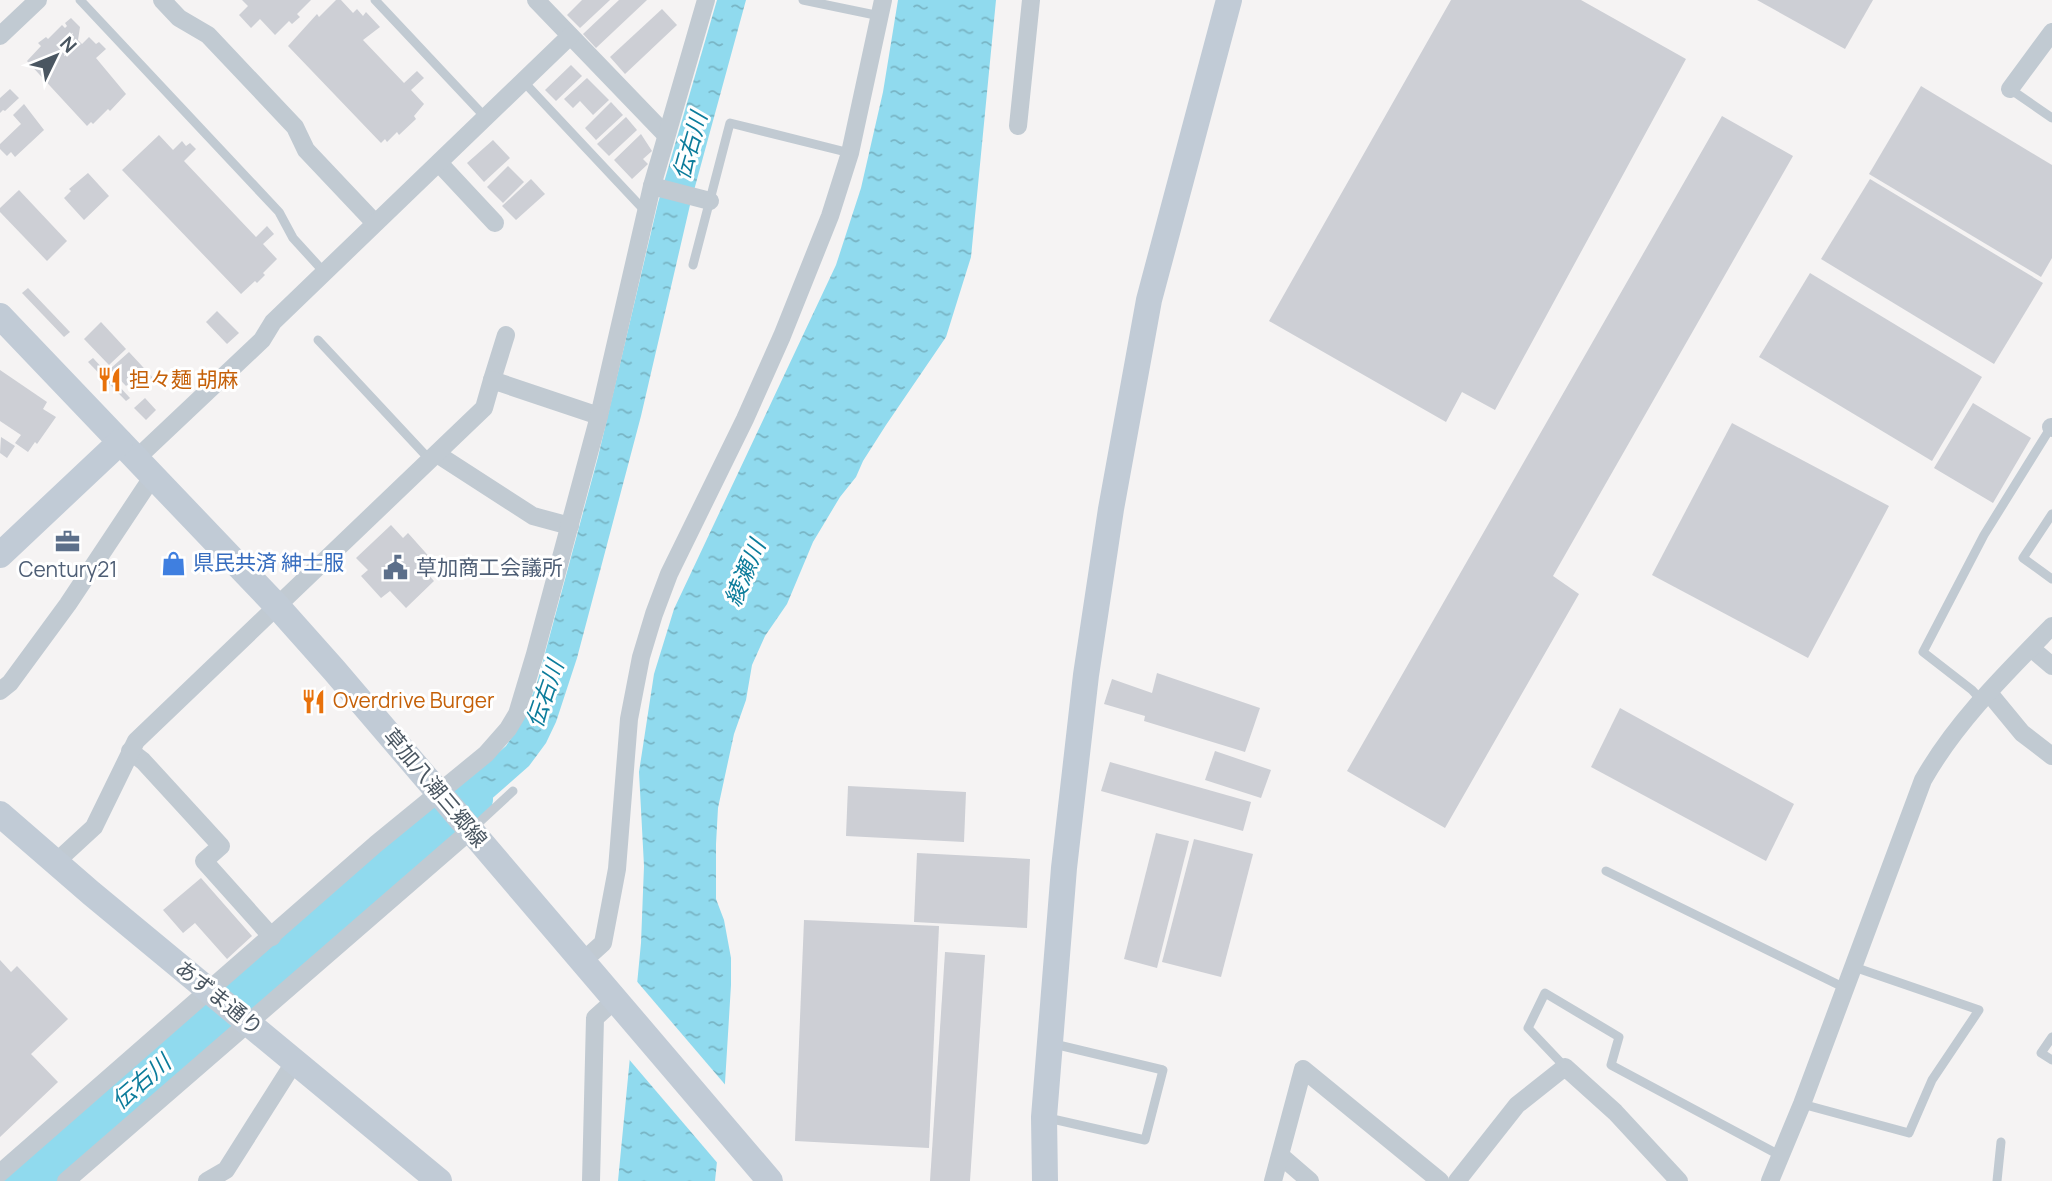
<svg xmlns="http://www.w3.org/2000/svg" width="2052" height="1181" viewBox="0 0 2052 1181" font-family="Manrope,'Noto Sans JP',sans-serif">
<style>
.water{fill:url(#water-ripples)}
.pier{fill:#f5f3f3}
.lines{fill:none;stroke-linecap:round;stroke-linejoin:round}
.river{stroke:#90daee;stroke-width:42}
.building{fill:#cdcfd5}
.lane{stroke:#c1cad2;stroke-width:9}
.street{stroke:#c1cad2;stroke-width:18}
.secondary{stroke:#c1cbd6;stroke-width:26}
.labels{text-anchor:middle;stroke-width:6;stroke-linejoin:round;paint-order:stroke}
.food-label{font-size:21px;fill:#c56008;stroke:#fff;text-anchor:start}
.shop-label{font-size:21px;fill:#366cbe;stroke:#fff;text-anchor:start}
.service-label{font-size:21px;fill:#4e5e75;stroke:#fff;text-anchor:start}
.street-label{font-size:21px;fill:#4a5661;stroke:#fff}
.water-label{font-size:23px;font-style:italic;fill:#0c7c9b;stroke:#fff}
</style>
<defs>
<pattern id="water-ripples" width="26" height="14" patternUnits="userSpaceOnUse" patternTransform="scale(1.75)"><rect width="26" height="14" fill="#90daee"/><path d="M2 4q2-2 4 0t4 0M15 11q2-2 4 0t4 0" fill="none" stroke="#78b4c4"/></pattern>
</defs>
<rect width="100%" height="100%" fill="#f5f3f3"/>
<!-- water -->
<g class="water">
<polygon points="717,0 746,0 690,205 641,416 577,658 556,722 546,743 529,766 438,846 418,823 506,746 521,723 537,683 598,457 658,203"/>
<polygon points="898,0 996,0 971,257 946,337 886,425 863,461 856,477 840,497 813,542 787,604 765,636 752,665 746,700 734,734 718,808 716,844 716,899 724,920 731,958 731,985 725,1083 715,1181 618,1181 641,943 644,866 639,772 654,674 674,609 836,265 861,188 883,92"/>
</g>
<!-- pier -->
<g class="pier">
<polygon points="466,782 486,805 445,841 424,817"/>
<polygon points="634,978 728,1088 720,1166 627,1057"/>
</g>
<g class="lines">
<!-- river -->
<polyline class="river" points="25,1181 395,861 472,799"/>
</g>
<!-- building -->
<g class="building">
<polygon points="242,0 311,0 297,14 300,17 292,24 289,21 275,35 260,19 251,28 239,15 248,6"/>
<polygon points="336,0 341,0 353,13 357,9 363,16 366,12 380,27 363,40 404,83 417,71 424,78 411,90 424,104 414,116 416,119 399,135 397,132 387,142 385,139 381,143 288,46 317,14 319,17"/>
<polygon points="582,0 610,0 580,28 567,15"/>
<polygon points="619,0 647,0 596,48 583,34"/>
<polygon points="1451,0 1581,0 1686,59 1495,410 1462,392 1446,422 1269,321"/>
<polygon points="1757,0 1873,0 1845,49"/>
<polygon points="662,9 677,25 625,74 610,57"/>
<polygon points="71,18 80,27 78,40 82,44 89,37 96,44 99,42 106,49 96,58 126,94 110,111 108,109 93,124 91,122 87,126 27,61 41,46 38,43 46,37 48,39 62,25 65,28 67,26 65,23"/>
<polygon points="571,65 582,76 556,101 545,90"/>
<polygon points="587,78 609,100 593,115 580,101 573,108 564,99"/>
<polygon points="1921,86 2052,165 2052,258 2041,277 1869,174"/>
<polygon points="10,89 19,98 5,111 3,110 0,113 0,98"/>
<polygon points="611,102 623,115 596,140 585,128"/>
<polygon points="24,104 44,130 15,157 11,152 7,156 0,149 0,144 21,124 13,115"/>
<polygon points="1722,116 1793,156 1553,576 1579,594 1445,828 1347,771"/>
<polygon points="626,117 637,130 609,156 597,144"/>
<polygon points="641,134 652,151 643,159 648,164 632,179 614,160"/>
<polygon points="159,135 173,150 182,141 186,146 190,143 196,149 184,161 256,237 267,226 274,234 263,244 277,259 263,273 265,275 257,283 255,281 241,294 122,170"/>
<polygon points="493,140 510,158 484,182 467,163"/>
<polygon points="508,166 524,182 503,203 487,187"/>
<polygon points="88,173 109,196 84,220 64,198 71,191 69,189"/>
<polygon points="531,179 545,194 516,220 502,206"/>
<polygon points="1870,179 2043,283 1994,364 1821,259"/>
<polygon points="19,190 67,241 47,261 0,212 0,208"/>
<polygon points="1810,273 1982,377 1932,461 1759,357"/>
<polygon points="28,288 70,332 64,337 22,293"/>
<polygon points="217,311 239,333 227,344 206,322"/>
<polygon points="101,322 126,349 109,365 84,339"/>
<polygon points="129,352 155,380 150,384 146,380 138,387 132,381 126,386 110,369"/>
<polygon points="93,358 130,398 126,401 88,362"/>
<polygon points="0,370 47,402 43,409 56,417 37,444 35,442 28,452 15,443 21,435 0,421"/>
<polygon points="145,398 156,410 146,420 134,408"/>
<polygon points="1973,403 2031,438 1993,503 1934,468"/>
<polygon points="1732,423 1889,506 1808,658 1652,575"/>
<polygon points="1,437 15,446 7,458 0,453"/>
<polygon points="391,525 403,538 408,533 433,561 424,570 434,581 406,608 390,591 381,598 361,576 368,570 356,558"/>
<polygon points="1157,673 1260,708 1245,752 1144,721 1145,716 1104,704 1112,679 1152,693"/>
<polygon points="1620,708 1794,804 1766,861 1591,767"/>
<polygon points="1215,751 1271,770 1261,798 1205,780"/>
<polygon points="1110,762 1251,802 1243,831 1101,791"/>
<polygon points="848,786 966,792 964,842 846,836"/>
<polygon points="1156,833 1189,841 1157,968 1124,959"/>
<polygon points="1194,839 1253,854 1221,977 1162,962"/>
<polygon points="917,853 1030,859 1027,928 914,922"/>
<polygon points="201,878 252,936 227,959 195,923 183,933 163,910"/>
<polygon points="804,920 939,926 929,1148 795,1141"/>
<polygon points="945,952 985,955 970,1181 930,1181"/>
<polygon points="0,960 11,972 17,966 68,1019 31,1054 58,1082 0,1137"/>
</g>
<g class="lines">
<!-- lane -->
<g class="lane">
<polyline points="80,0 279,212 293,238 324,272"/>
<polyline points="375,0 486,118"/>
<polyline points="803,0 880,16"/>
<polyline points="523,81 645,211"/>
<polyline points="2010,89 2052,118"/>
<polyline points="693,265 730,123 850,153"/>
<polyline points="318,340 430,460"/>
<polyline points="2052,514 2023,558 2052,579"/>
<polyline points="1982,701 1972,690 1923,652 1984,535 2051,427"/>
<polyline points="472,829 513,791"/>
<polyline points="1606,871 1845,988"/>
<polyline points="2052,1037 2041,1053 2052,1060"/>
<polyline points="1565,1067 1528,1028 1545,993 1619,1037 1611,1065 1781,1156"/>
<polyline points="1802,1104 1909,1133 1932,1080 1979,1010 1854,967"/>
<polyline points="1048,1118 1145,1140 1163,1070 1054,1044"/>
<polyline points="1997,1181 2001,1142"/>
</g>
<!-- street -->
<g class="street">
<polyline points="162,0 179,18 208,35 295,127 306,150 375,223"/>
<polyline points="536,0 666,135"/>
<polyline points="0,36 38,0"/>
<polyline points="2010,89 2052,32"/>
<polyline points="1018,126 1031,0"/>
<polyline points="439,163 495,223"/>
<polyline points="652,186 710,201"/>
<polyline points="492,380 506,335"/>
<polyline points="2051,427 2052,428"/>
<polyline points="437,454 533,516 570,526"/>
<polyline points="137,458 262,340 273,322 570,36"/>
<polyline points="2031,648 2052,666"/>
<polyline points="0,691 10,683 68,604 153,476"/>
<polyline points="1989,693 2022,733 2052,756"/>
<polyline points="130,751 143,761 221,846 204,861 272,937"/>
<polyline points="56,862 94,827 136,741 484,408 492,380 599,416 652,186 706,0"/>
<polyline points="582,962 603,943 617,869 629,719 641,657 654,614 669,574 745,419 782,336 830,216 850,153 883,0"/>
<polyline points="1281,1156 1310,1181"/>
<polyline points="0,1173 376,844 486,754 508,729 517,714 535,654 599,416"/>
<polyline points="66,1181 471,830"/>
<polyline points="207,1181 226,1170 295,1061"/>
<polyline points="591,1181 595,1018 615,1000"/>
<polyline points="1273,1181 1303,1069 1440,1181"/>
<polyline points="1457,1181 1517,1105 1565,1067 1615,1112 1679,1181"/>
<path d="M1770,1181L1802,1104L1923,780C1956,722 2005,674 2052,626"/>
</g>
<!-- secondary -->
<g class="secondary">
<polyline points="0,316 277,606 334,670 770,1181"/>
<polyline points="0,555 120,442"/>
<polyline points="0,814 91,893 439,1181"/>
<polyline points="1045,1181 1044,1117 1064,868 1086,675 1111,509 1149,300 1229,0"/>
</g>
</g>
<!-- icons -->
<defs>
<symbol id="restaurant-bare" viewBox="-9 -9 18 18"><path d="M-5-6h1v4h1v-4h1v4h1v-4h1v5L-1.5 .5V6h-2V.5L-5-1ZM5-6V6H3V1.5H1.5Q1.5-4 5-6Z" fill="#e8710a" stroke="#fff" stroke-width="2.5" paint-order="stroke"/></symbol>
<symbol id="office-bare" viewBox="-9 -9 18 18"><path d="M-6-3h4V-5.5h4V-3h4V5H-6ZM-1-4.5V-3h2v-1.5ZM-6 0V1H6V0Z" fill="#5c6f8a" stroke="#fff" stroke-width="2.5" paint-order="stroke"/></symbol>
<symbol id="shop-bare" viewBox="-9 -9 18 18"><path d="M-5-2.5h2.3a2.7 3.5 0 0 1 5.4 0H5L5.5 6h-11ZM-1.5-2.5h3a1.5 2.3 0 0 0-3 0Z" fill="#3f7fe0" stroke="#fff" stroke-width="2.5" paint-order="stroke"/></symbol>
<symbol id="civic-bare" viewBox="-9 -9 18 18"><path d="M-.6-6.5H3V-4.5H.6V-3L4-1V1h2V6H-6V1h2V-1L-.6-3ZM-1.2 2.5V6h2.4V2.5Z" fill="#5c6f8a" stroke="#fff" stroke-width="2.5" paint-order="stroke"/></symbol>
</defs>
<g fill-rule="evenodd">
<use href="#restaurant-bare" x="92" y="362" width="35" height="35"/>
<use href="#office-bare" x="50" y="524" width="35" height="35"/>
<use href="#shop-bare" x="156" y="546" width="35" height="35"/>
<use href="#civic-bare" x="378" y="550" width="35" height="35"/>
<use href="#restaurant-bare" x="296" y="684" width="35" height="35"/>
</g>
<g class="labels">
<!-- food labels -->
<g class="food-label">
<text x="129" y="387">担々麺 胡麻</text>
<text x="333" y="708">Overdrive Burger</text>
</g>
<!-- shop labels -->
<g class="shop-label">
<text x="193" y="570">県民共済 紳士服</text>
</g>
<!-- service labels -->
<g class="service-label">
<text x="416" y="575">草加商工会議所</text>
<text x="68" y="577" text-anchor="middle">Century21</text>
</g>
<!-- street labels -->
<g class="street-label">
<text transform="translate(435 788) rotate(50)" y="7">草加八潮三郷線</text>
<text transform="translate(219 998) rotate(39)" y="7">あずま通り</text>
</g>
<!-- water labels -->
<g class="water-label">
<text transform="translate(690 146) rotate(-74)" y="8">伝右川</text>
<text transform="translate(745 573) rotate(-67)" y="8">綾瀬川</text>
<text transform="translate(545 694) rotate(-71)" y="8">伝右川</text>
<text transform="translate(141 1082) rotate(-41)" y="8">伝右川</text>
</g>
</g>
<!-- north arrow -->
<g transform="translate(56 56) rotate(47)" stroke="#ffffff" stroke-width="5" paint-order="stroke">
<path d="M0-5L12 26L0 18L-12 26Z" fill="#4a5661"/>
<text y="-10" font-size="19" font-weight="bold" text-anchor="middle" fill="#4a5661">N</text>
</g>
</svg>
